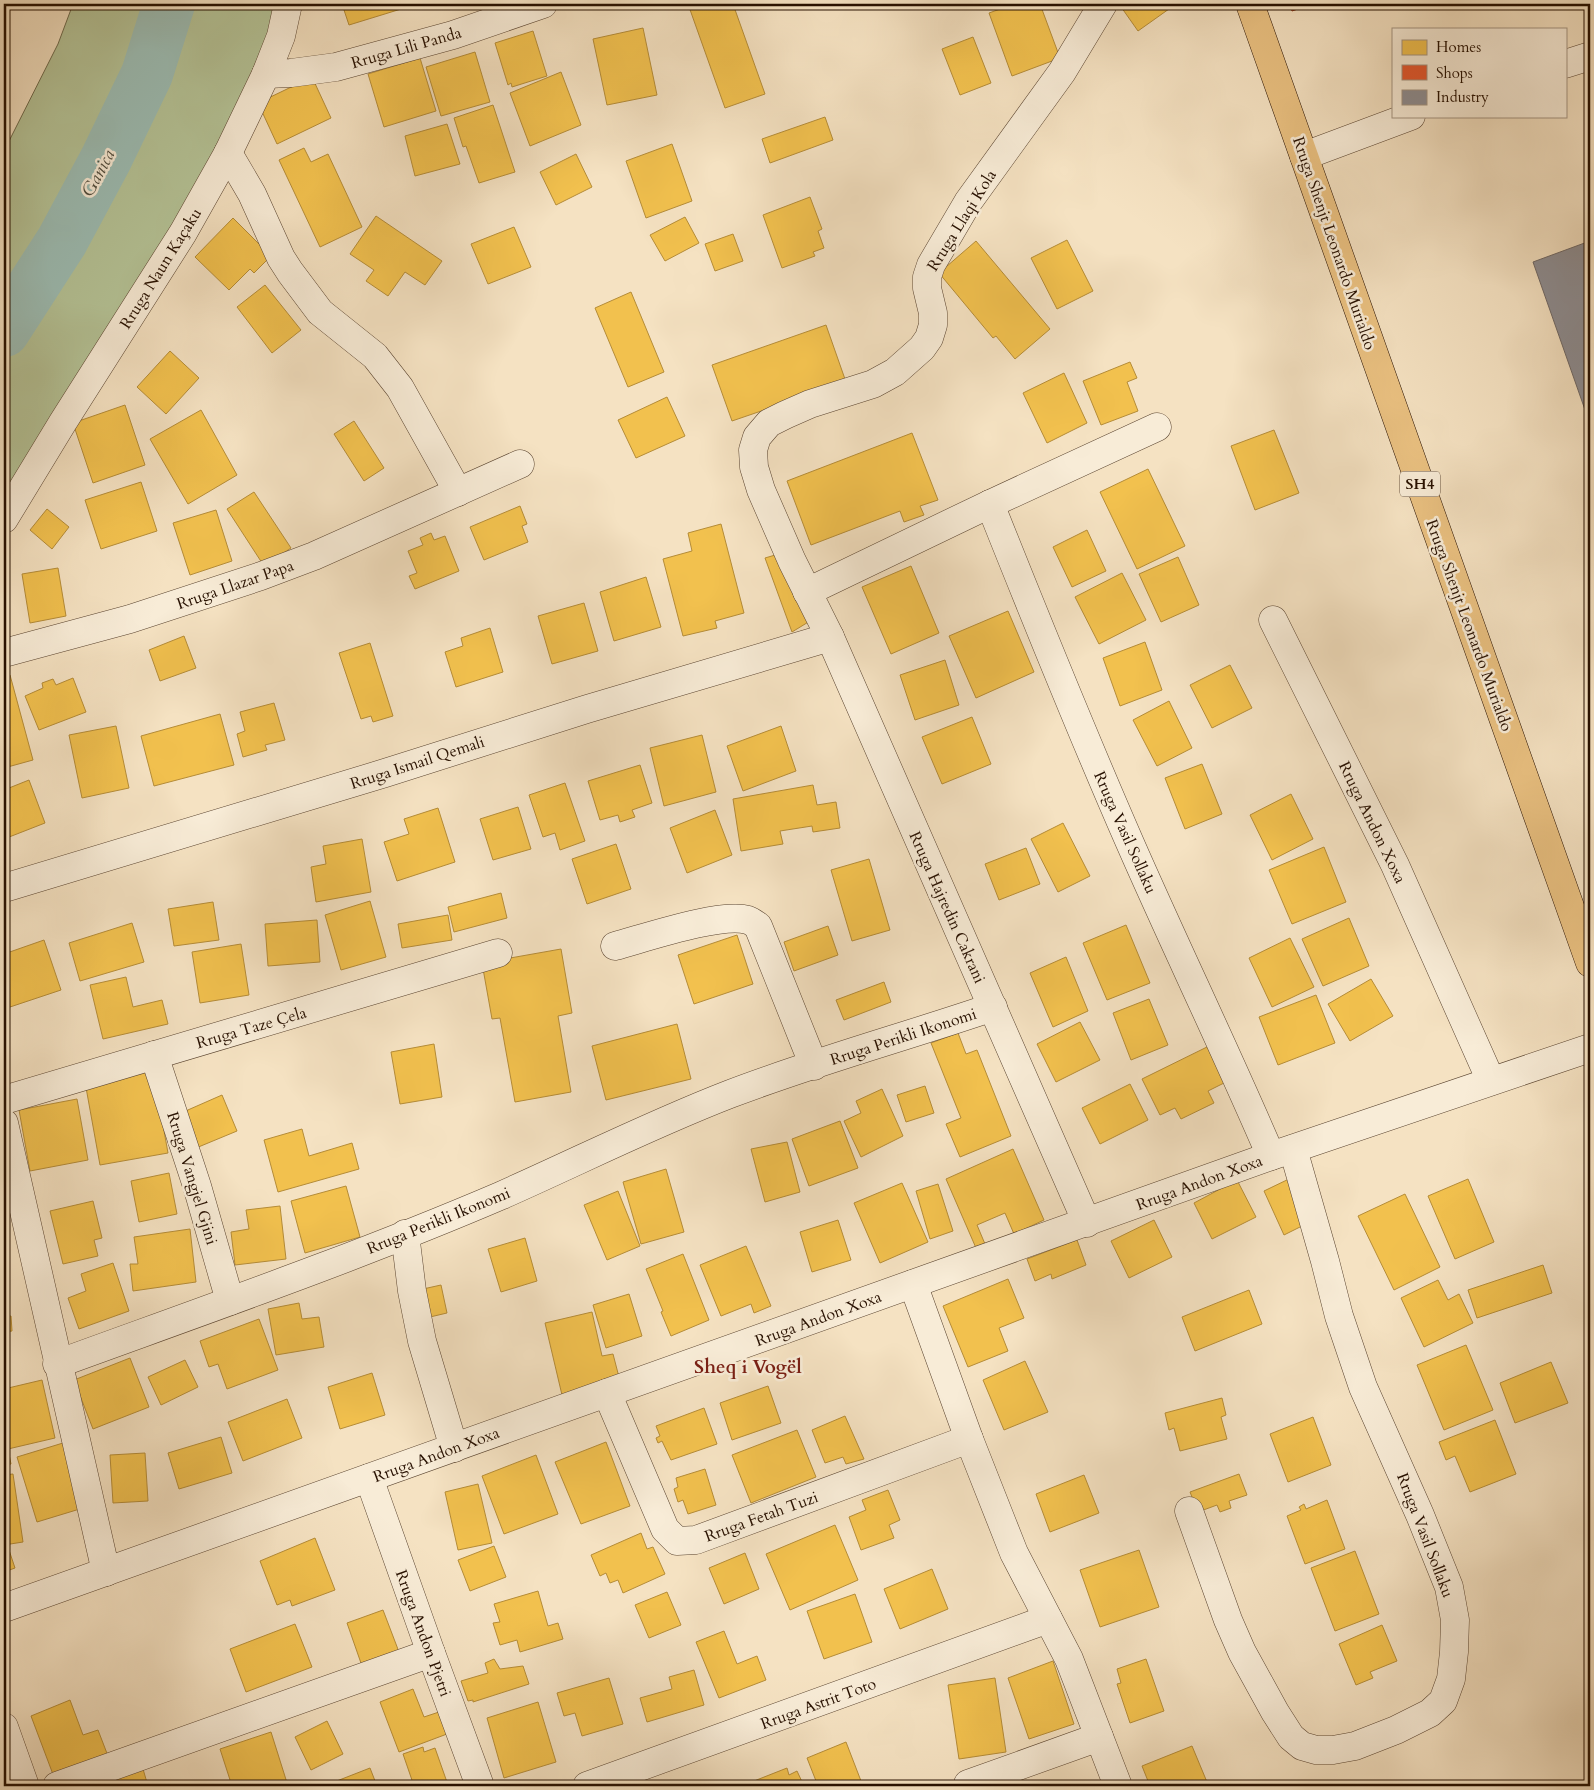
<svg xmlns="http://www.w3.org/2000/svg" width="1594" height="1790" viewBox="0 0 1594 1790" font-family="Cardo,serif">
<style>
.green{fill:#b5c498;stroke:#6e6a4c}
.homes{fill:#f2c14e;stroke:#b58c37}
.shops{fill:#e4572e;stroke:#ab4220}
.industry{fill:#8d8d92;stroke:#6e6866}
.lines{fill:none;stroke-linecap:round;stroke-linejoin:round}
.river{stroke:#9cbdb4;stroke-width:52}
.minor-casing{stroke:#5a4430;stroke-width:29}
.tertiary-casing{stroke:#5a4430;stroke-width:29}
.primary-casing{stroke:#271000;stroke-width:29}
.minor{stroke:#f8ecd7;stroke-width:28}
.tertiary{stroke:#f8ecd7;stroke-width:28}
.primary{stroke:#eac181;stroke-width:28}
.labels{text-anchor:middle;stroke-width:5;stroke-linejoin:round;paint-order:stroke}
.shield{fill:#f8ecd7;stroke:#665240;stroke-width:1}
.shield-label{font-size:15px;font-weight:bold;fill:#271000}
.street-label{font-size:16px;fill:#271000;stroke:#f8ecd7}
.water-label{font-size:18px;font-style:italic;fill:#504d3f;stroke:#f8ecd7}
.quarter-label{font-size:19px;font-weight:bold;fill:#7a1f14;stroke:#f8ecd7}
</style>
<rect width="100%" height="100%" fill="#f5e2c2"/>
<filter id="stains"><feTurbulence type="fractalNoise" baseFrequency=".004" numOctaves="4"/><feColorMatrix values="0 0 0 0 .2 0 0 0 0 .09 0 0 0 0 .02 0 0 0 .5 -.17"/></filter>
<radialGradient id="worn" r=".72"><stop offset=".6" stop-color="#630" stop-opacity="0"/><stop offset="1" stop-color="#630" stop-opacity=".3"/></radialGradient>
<!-- green -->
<polygon class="green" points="73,4 280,4 222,145 4,503 4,151 58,44"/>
<!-- homes -->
<g class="homes">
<polygon points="342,4 399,4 401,9 349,25"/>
<polygon points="688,4 733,4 765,94 725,108"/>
<polygon points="1014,4 1040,4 1060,58 1012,76 989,13"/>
<polygon points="1119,4 1176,4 1138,31"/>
<polygon points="643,28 657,95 607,105 593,39"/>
<polygon points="533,31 547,76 512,87 511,83 508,85 495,43"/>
<polygon points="973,37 991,83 960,95 942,49"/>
<polygon points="475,52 490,102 441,116 426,67"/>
<polygon points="420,58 436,111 384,127 368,74"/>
<polygon points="561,72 581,125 530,146 510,93"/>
<polygon points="312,77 331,118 277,144 258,103"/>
<polygon points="493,105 515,172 479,183 466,146 463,147 454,118"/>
<polygon points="825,117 833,140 770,163 762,139"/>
<polygon points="447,124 460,164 415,176 405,136"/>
<polygon points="672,144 692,201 646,218 626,161"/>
<polygon points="304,148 311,162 328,154 362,227 320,247 279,160"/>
<polygon points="576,154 592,187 556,205 540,172"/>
<polygon points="810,197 822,229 818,231 824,248 813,252 815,256 782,268 763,215"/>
<polygon points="376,216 442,261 425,285 405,272 388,296 366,281 374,270 350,254"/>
<polygon points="685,217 699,243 665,261 650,235"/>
<polygon points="233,218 271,256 254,273 250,269 229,290 195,257"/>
<polygon points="514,227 531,267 488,284 471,244"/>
<polygon points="733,234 743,261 715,271 705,244"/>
<polygon points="1067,240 1093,291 1057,309 1031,258"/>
<polygon points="976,241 1050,329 1015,359 996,336 993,338 939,273"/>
<polygon points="265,285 301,330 272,353 237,307"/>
<polygon points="631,292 664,372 628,387 595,308"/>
<polygon points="826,325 846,382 732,421 712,365"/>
<polygon points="170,351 199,378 166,414 137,387"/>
<polygon points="1130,362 1137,378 1127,382 1138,411 1101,425 1083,381"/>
<polygon points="1064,373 1087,423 1047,443 1023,393"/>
<polygon points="667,397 685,436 636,458 618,420"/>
<polygon points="125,405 145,465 93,483 73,423"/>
<polygon points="201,410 237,475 188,504 150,439"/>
<polygon points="354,421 384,468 364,481 334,434"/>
<polygon points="1274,430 1299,493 1255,510 1231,446"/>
<polygon points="912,433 938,500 920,506 924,515 904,522 900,511 811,545 787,481"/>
<polygon points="1148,469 1185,546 1137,569 1100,492"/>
<polygon points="141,482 157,531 101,549 85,500"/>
<polygon points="254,492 291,548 264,566 227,509"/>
<polygon points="520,506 527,524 522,526 528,542 484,560 470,527"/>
<polygon points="47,509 69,527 52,549 30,530"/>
<polygon points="216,510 232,561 190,575 173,523"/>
<polygon points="721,524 744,613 715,621 717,628 683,636 663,559 692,551 688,533"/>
<polygon points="1087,530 1106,571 1072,587 1053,547"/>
<polygon points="431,533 434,540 445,536 459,571 415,589 409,576 417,573 408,551 423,545 420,538"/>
<polygon points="782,553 810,621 792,632 765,558"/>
<polygon points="1178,557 1199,605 1161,622 1139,574"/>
<polygon points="911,566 939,633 891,654 862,587"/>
<polygon points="58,568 66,616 30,623 22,574"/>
<polygon points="1122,573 1146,620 1099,644 1075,597"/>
<polygon points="646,577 661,627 614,641 600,592"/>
<polygon points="584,603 598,651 552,664 538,616"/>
<polygon points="1008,611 1034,672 976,698 949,636"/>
<polygon points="490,628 503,672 456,687 445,652 463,646 461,638"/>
<polygon points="184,636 196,668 160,681 149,650"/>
<polygon points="1145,642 1162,690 1120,706 1103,658"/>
<polygon points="370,643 393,716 373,722 371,716 361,719 339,653"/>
<polygon points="945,660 959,705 915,720 900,675"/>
<polygon points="1230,665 1252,708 1212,728 1190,685"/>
<polygon points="10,675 33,760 4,768 4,677"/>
<polygon points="73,678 86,712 39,730 25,696 43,688 42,683 53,679 56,685"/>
<polygon points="1169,701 1192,748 1157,766 1133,720"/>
<polygon points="274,703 285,740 265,745 267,750 243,757 237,734 245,731 240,712"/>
<polygon points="220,714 234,765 154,786 141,736"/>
<polygon points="972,717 991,764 942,784 922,737"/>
<polygon points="116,726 129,788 82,798 69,735"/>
<polygon points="781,726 796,771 743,791 727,746"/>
<polygon points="702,735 716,792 664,806 650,748"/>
<polygon points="1202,764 1222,814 1185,829 1165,778"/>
<polygon points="640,765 652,803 632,810 635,817 620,822 618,815 600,820 588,781"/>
<polygon points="29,780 45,823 4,839 4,790"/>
<polygon points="565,783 585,841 560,850 555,833 543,837 529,795"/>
<polygon points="813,785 817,805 836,802 840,828 813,832 812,826 780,831 783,844 741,851 733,799"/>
<polygon points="1291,794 1313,839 1272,860 1250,815"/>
<polygon points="518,807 531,849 493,860 480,819"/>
<polygon points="438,808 455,862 397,881 384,842 409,834 404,819"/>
<polygon points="715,810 732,855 687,873 670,828"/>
<polygon points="1063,823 1090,876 1058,892 1031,839"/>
<polygon points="362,839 371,892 316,902 311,867 326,864 323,846"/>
<polygon points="616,844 631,889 587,904 572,859"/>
<polygon points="1324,847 1346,902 1292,924 1269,870"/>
<polygon points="1026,848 1040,884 999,900 985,864"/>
<polygon points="869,859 890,930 852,941 831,870"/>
<polygon points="501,893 507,918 454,932 448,907"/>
<polygon points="370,901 386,957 341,970 325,915"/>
<polygon points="213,902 219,940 174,946 168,909"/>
<polygon points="448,915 452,940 402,948 398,924"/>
<polygon points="1349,918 1369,966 1323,986 1302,939"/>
<polygon points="317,920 320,962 268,966 265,924"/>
<polygon points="132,923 144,962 80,981 69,943"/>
<polygon points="1126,925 1150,983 1107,1000 1083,943"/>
<polygon points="828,926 838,955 794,971 784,942"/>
<polygon points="737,935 753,984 694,1004 678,955"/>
<polygon points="1290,938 1314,987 1272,1007 1249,958"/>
<polygon points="44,940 61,990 4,1009 4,954"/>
<polygon points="241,944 249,995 200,1003 192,952"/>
<polygon points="561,949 572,1013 558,1016 571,1092 515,1102 500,1018 492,1019 482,963"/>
<polygon points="1066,957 1088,1011 1053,1027 1030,973"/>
<polygon points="126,977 133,1007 162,1000 168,1024 103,1039 90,985"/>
<polygon points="1371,979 1393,1016 1350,1041 1328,1004"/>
<polygon points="884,982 891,1002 844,1020 836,1000"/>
<polygon points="1316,995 1335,1043 1278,1065 1259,1017"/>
<polygon points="1149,999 1168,1045 1131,1060 1113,1013"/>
<polygon points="1080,1022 1100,1060 1056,1082 1037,1044"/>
<polygon points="677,1024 691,1079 606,1100 592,1046"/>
<polygon points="958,1033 966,1054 977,1050 1011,1136 960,1157 946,1124 961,1118 931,1043"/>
<polygon points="434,1044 442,1097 400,1104 391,1052"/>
<polygon points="1209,1046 1226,1082 1208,1091 1214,1103 1181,1119 1175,1108 1160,1115 1142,1079"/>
<polygon points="153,1070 168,1153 100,1165 85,1082"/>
<polygon points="1130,1084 1148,1120 1100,1144 1082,1108"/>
<polygon points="925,1086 934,1113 906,1122 897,1095"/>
<polygon points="882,1089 903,1136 861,1157 844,1121 861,1113 856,1101"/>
<polygon points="222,1095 237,1131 196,1148 181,1113"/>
<polygon points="77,1099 88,1160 30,1171 19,1110"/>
<polygon points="840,1121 858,1168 809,1186 792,1139"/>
<polygon points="302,1129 309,1156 352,1143 359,1169 278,1192 264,1140"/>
<polygon points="787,1142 800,1192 765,1202 751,1149"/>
<polygon points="1013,1149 1044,1220 1014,1234 1005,1213 977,1225 985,1244 976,1248 946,1179"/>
<polygon points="666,1169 684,1232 641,1244 623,1182"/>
<polygon points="169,1173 177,1214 139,1222 131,1181"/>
<polygon points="1291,1178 1312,1221 1284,1235 1264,1191"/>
<polygon points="1468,1179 1494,1242 1455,1259 1428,1196"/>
<polygon points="1237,1180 1256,1217 1212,1239 1194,1203"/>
<polygon points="902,1183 928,1242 880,1263 854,1203"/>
<polygon points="938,1184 953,1231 930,1239 916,1191"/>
<polygon points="346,1186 360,1237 305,1253 291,1201"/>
<polygon points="618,1191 640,1246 607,1260 584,1205"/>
<polygon points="1405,1194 1440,1267 1394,1290 1358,1216"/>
<polygon points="93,1201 102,1238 94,1240 98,1256 63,1264 50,1211"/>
<polygon points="280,1206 286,1259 235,1265 231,1232 249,1229 246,1210"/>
<polygon points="838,1220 851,1260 812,1272 800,1232"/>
<polygon points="1154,1220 1172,1257 1129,1278 1111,1241"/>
<polygon points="190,1229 196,1282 133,1291 130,1264 138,1264 134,1237"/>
<polygon points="525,1238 537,1281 501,1292 488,1249"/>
<polygon points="1077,1240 1086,1265 1052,1279 1051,1274 1035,1281 1027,1259"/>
<polygon points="746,1246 771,1306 754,1313 751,1304 721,1316 700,1265"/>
<polygon points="683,1254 709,1320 671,1336 661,1312 663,1311 646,1269"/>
<polygon points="113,1263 129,1311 79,1329 68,1298 86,1291 81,1274"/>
<polygon points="1543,1265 1552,1293 1477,1318 1468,1290"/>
<polygon points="1008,1279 1024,1318 999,1328 1008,1351 968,1367 943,1306"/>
<polygon points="1438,1280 1448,1300 1459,1294 1473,1323 1424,1347 1401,1298"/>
<polygon points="441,1285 447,1313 430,1317 423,1289"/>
<polygon points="1249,1290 1262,1324 1195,1351 1182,1317"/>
<polygon points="629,1294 642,1336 606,1348 593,1305"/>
<polygon points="299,1303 302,1319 319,1317 324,1347 276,1355 268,1309"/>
<polygon points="592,1312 602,1356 613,1354 620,1381 562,1395 545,1323"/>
<polygon points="4,1316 11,1316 12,1331 4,1332"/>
<polygon points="259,1319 278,1370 227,1389 218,1364 209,1367 200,1341"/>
<polygon points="1466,1345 1493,1410 1444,1430 1417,1365"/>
<polygon points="130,1358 149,1407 93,1429 74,1380"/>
<polygon points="185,1360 198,1387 161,1405 148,1377"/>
<polygon points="1025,1361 1048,1412 1004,1430 983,1380"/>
<polygon points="1551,1362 1568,1403 1515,1423 1500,1383"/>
<polygon points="372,1373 385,1415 340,1429 328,1387"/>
<polygon points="42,1380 55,1438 8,1449 11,1464 4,1465 4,1389"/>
<polygon points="768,1386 781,1423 732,1440 720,1403"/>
<polygon points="1222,1398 1226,1415 1221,1417 1227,1439 1180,1451 1174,1428 1169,1430 1165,1413"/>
<polygon points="287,1399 302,1438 243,1461 228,1422"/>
<polygon points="704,1408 717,1444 671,1460 662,1441 658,1443 656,1438 660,1436 656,1426"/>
<polygon points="845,1416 864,1459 846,1464 843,1457 825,1463 812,1430"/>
<polygon points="1313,1417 1331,1465 1288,1482 1270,1434"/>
<polygon points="1495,1420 1516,1474 1470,1492 1455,1456 1446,1460 1439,1442"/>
<polygon points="797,1430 816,1477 751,1503 732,1455"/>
<polygon points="221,1437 232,1473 179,1489 168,1453"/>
<polygon points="606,1442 630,1506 581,1524 555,1462"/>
<polygon points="63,1443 83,1508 37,1522 17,1457"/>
<polygon points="145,1453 148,1501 113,1503 110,1455"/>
<polygon points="536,1455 558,1514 504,1534 482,1476"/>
<polygon points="705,1469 716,1505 688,1514 683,1500 678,1502 674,1489 678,1487 676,1478"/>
<polygon points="13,1474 23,1542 4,1545 4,1475"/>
<polygon points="1239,1474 1247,1495 1229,1501 1231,1508 1220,1512 1217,1505 1198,1512 1190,1492"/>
<polygon points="1084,1475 1099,1513 1050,1532 1036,1494"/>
<polygon points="478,1484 492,1543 458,1550 445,1492"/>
<polygon points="888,1490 900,1520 889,1525 894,1538 861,1550 849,1517 866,1510 862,1500"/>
<polygon points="1327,1500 1345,1549 1305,1564 1287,1516 1301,1510 1299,1507 1304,1504 1306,1509"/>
<polygon points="835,1525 858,1580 790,1610 766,1554"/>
<polygon points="641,1533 647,1549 653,1547 665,1574 623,1593 618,1580 610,1583 606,1573 600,1576 591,1555"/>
<polygon points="315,1538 335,1590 292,1606 290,1600 277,1605 260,1561"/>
<polygon points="494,1546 506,1577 470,1591 458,1560"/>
<polygon points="9,1550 15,1568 4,1572 8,1584 4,1586 4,1552"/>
<polygon points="1139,1550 1159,1607 1100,1627 1080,1570"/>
<polygon points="1355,1551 1379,1614 1335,1631 1311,1568"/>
<polygon points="745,1553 759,1589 724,1604 709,1568"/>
<polygon points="932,1569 948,1609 900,1629 884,1589"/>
<polygon points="538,1591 548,1626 558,1623 563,1639 520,1652 517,1640 500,1645 493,1623 500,1622 494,1604"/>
<polygon points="667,1592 681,1625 649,1638 635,1605"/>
<polygon points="855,1594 872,1642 824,1659 807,1611"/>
<polygon points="383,1610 399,1652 362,1666 347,1623"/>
<polygon points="295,1624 312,1667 246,1692 230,1649"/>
<polygon points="1382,1625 1397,1661 1370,1672 1373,1678 1356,1685 1339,1644"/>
<polygon points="724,1631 737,1664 757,1656 766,1680 719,1698 696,1642"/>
<polygon points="494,1659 500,1669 523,1666 529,1684 473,1702 473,1700 468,1701 461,1681 488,1673 485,1663"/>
<polygon points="1146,1659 1164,1711 1130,1723 1117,1684 1121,1683 1117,1669"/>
<polygon points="1053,1661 1074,1724 1029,1739 1008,1678"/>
<polygon points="694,1670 704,1705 647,1722 640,1698 672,1689 669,1677"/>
<polygon points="609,1678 623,1724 582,1736 575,1713 564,1716 557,1693"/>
<polygon points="995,1678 1006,1752 959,1759 948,1685"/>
<polygon points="413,1689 424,1717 439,1712 447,1734 399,1752 380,1702"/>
<polygon points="70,1700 83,1735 98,1730 108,1756 54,1777 31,1716"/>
<polygon points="538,1702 556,1762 504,1778 487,1718"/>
<polygon points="327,1721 343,1754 311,1770 295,1737"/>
<polygon points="271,1732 288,1786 232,1786 220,1749"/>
<polygon points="846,1742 861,1781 849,1786 818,1786 807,1758"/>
<polygon points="1192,1746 1207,1782 1198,1786 1150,1786 1142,1766"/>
<polygon points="423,1747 424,1752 435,1748 448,1785 414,1786 403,1754"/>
<polygon points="370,1768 377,1786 324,1786"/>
<polygon points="787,1768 789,1775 797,1771 804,1786 750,1786 749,1783"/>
<polygon points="143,1769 148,1786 90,1786"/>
</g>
<!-- shops -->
<polygon class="shops" points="1289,4 1313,4 1292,11"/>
<!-- industry -->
<polygon class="industry" points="1590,241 1590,424 1533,262"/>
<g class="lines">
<!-- river -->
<polyline class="river" points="4,331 62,241 106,159 147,74 169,4"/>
<defs>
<g id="minor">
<polyline points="1565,64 1590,56"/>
<polyline points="266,74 291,73 336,67 453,35 543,4"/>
<polyline points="228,153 252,194 281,258 290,272 320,312 375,356 400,388 458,492"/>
<polyline points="1304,156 1411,116"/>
<path d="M990,504C1035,617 1081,731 1130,843C1176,948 1226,1051 1271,1156"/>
<polyline points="807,592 990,504 1157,427"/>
<polyline points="1273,620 1395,865 1491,1081"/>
<polyline points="4,653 130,619 261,576 314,556 520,464"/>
<polyline points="4,888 385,773 587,709 830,637"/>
<path d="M615,946C645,938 721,912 748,920C751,921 755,924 758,926L814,1066"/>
<polyline points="154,1055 197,1186 230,1301"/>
<polyline points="4,1100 498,953"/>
<polyline points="4,1123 106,1572"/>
<polyline points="1087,1223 830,637 792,561 761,490 754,467 753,450 757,437 769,423 785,415 810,404 873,384 895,372 922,348 929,338 933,325 933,313 927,288 927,277 931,265 968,202 1062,72 1103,4"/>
<polyline points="405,1234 412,1291 422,1341 454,1448"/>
<polyline points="913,1284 969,1439 1014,1553 1069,1659 1118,1786"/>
<path d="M57,1364C205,1310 355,1258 500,1196C577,1162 652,1124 730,1094C816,1061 905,1037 993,1007"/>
<polyline points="607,1393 665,1529 677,1541 696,1540 969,1439"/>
<polyline points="369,1478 431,1653 480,1786"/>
<polyline points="1189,1511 1228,1620 1242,1652 1275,1712 1291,1737 1302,1746 1316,1750 1333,1750 1355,1746 1396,1730 1430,1713 1443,1701 1451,1679 1454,1652 1455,1620 1449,1587 1420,1515 1363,1387 1339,1316 1325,1261 1293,1149"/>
<polyline points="968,1784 1099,1737"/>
<polyline points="57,1786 431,1653"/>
<polyline points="587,1786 1048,1619"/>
</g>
<g id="tertiary">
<polyline points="4,519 63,422 183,233 228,153 266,74 281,36 288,4"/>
<polyline points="4,1608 1271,1156 1590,1048"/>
<polyline points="4,1727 25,1786"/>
</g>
<polyline id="primary" points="1250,4 1590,963"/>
</defs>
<!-- minor casing -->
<use href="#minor" class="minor-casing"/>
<!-- tertiary casing -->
<use href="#tertiary" class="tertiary-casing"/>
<!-- primary casing -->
<use href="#primary" class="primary-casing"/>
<!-- minor -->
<use href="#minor" class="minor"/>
<!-- tertiary -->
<use href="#tertiary" class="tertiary"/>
<!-- primary -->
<use href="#primary" class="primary"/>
</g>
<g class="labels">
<!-- shield labels -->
<rect class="shield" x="1400" y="471.5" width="40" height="25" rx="4"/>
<g class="shield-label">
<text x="1420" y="489">SH4</text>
</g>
<!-- street labels -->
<g class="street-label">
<text transform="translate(406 47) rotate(-16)" y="6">Rruga Lili Panda</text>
<text transform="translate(961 220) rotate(-58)" y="6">Rruga Llaqi Kola</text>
<text transform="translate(1335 243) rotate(71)" y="6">Rruga Shenjt Leonardo Murialdo</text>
<text transform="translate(160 268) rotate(-58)" y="6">Rruga Naun Kaçaku</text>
<text transform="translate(235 584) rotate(-19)" y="6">Rruga Llazar Papa</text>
<text transform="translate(1470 625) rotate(70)" y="6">Rruga Shenjt Leonardo Murialdo</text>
<text transform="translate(417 762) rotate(-18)" y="6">Rruga Ismail Qemali</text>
<text transform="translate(1373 822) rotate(64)" y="6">Rruga Andon Xoxa</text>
<text transform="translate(1126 832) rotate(66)" y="6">Rruga Vasil Sollaku</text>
<text transform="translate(948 907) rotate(66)" y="6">Rruga Hajredin Cakrani</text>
<text transform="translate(251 1027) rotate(-16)" y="6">Rruga Taze Çela</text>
<text transform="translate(903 1036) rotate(-18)" y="6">Rruga Perikli Ikonomi</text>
<text transform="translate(193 1178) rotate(73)" y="6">Rruga Vangjel Gjini</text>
<text transform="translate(1199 1182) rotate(-20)" y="6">Rruga Andon Xoxa</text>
<text transform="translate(438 1220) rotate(-22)" y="6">Rruga Perikli Ikonomi</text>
<text transform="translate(818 1318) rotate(-20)" y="6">Rruga Andon Xoxa</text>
<text transform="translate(436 1454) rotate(-20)" y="6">Rruga Andon Xoxa</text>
<text transform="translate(761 1516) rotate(-20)" y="6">Rruga Fetah Tuzi</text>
<text transform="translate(1426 1535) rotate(69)" y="6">Rruga Vasil Sollaku</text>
<text transform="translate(424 1633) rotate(70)" y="6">Rruga Andon Pjetri</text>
<text transform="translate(818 1703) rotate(-20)" y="6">Rruga Astrit Toto</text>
</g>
<!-- water labels -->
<g class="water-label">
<text transform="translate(98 173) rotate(-62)" y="6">Ganica</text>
</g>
<!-- quarter labels -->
<g class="quarter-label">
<text x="748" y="1373">Sheq i Vogël</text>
</g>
</g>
<!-- margin -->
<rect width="1594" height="1790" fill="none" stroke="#f5e2c2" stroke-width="20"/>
<rect x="5" y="5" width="1584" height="1780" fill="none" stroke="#271000" stroke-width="2.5"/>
<rect x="10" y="10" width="1574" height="1770" fill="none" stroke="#271000"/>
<!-- legend -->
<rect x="1392" y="28" width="175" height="90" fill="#f8ecd7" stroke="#a49481"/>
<rect x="1402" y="40" width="25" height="15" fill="#f2c14e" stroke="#a49481"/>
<text x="1436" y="52" font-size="15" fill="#271000">Homes</text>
<rect x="1402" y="65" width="25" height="15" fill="#e4572e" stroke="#a49481"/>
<text x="1436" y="78" font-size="15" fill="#271000">Shops</text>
<rect x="1402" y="90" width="25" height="15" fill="#8d8d92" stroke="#a49481"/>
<text x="1436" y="102" font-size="15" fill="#271000">Industry</text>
<rect width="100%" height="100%" filter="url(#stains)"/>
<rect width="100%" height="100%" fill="url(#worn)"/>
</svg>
